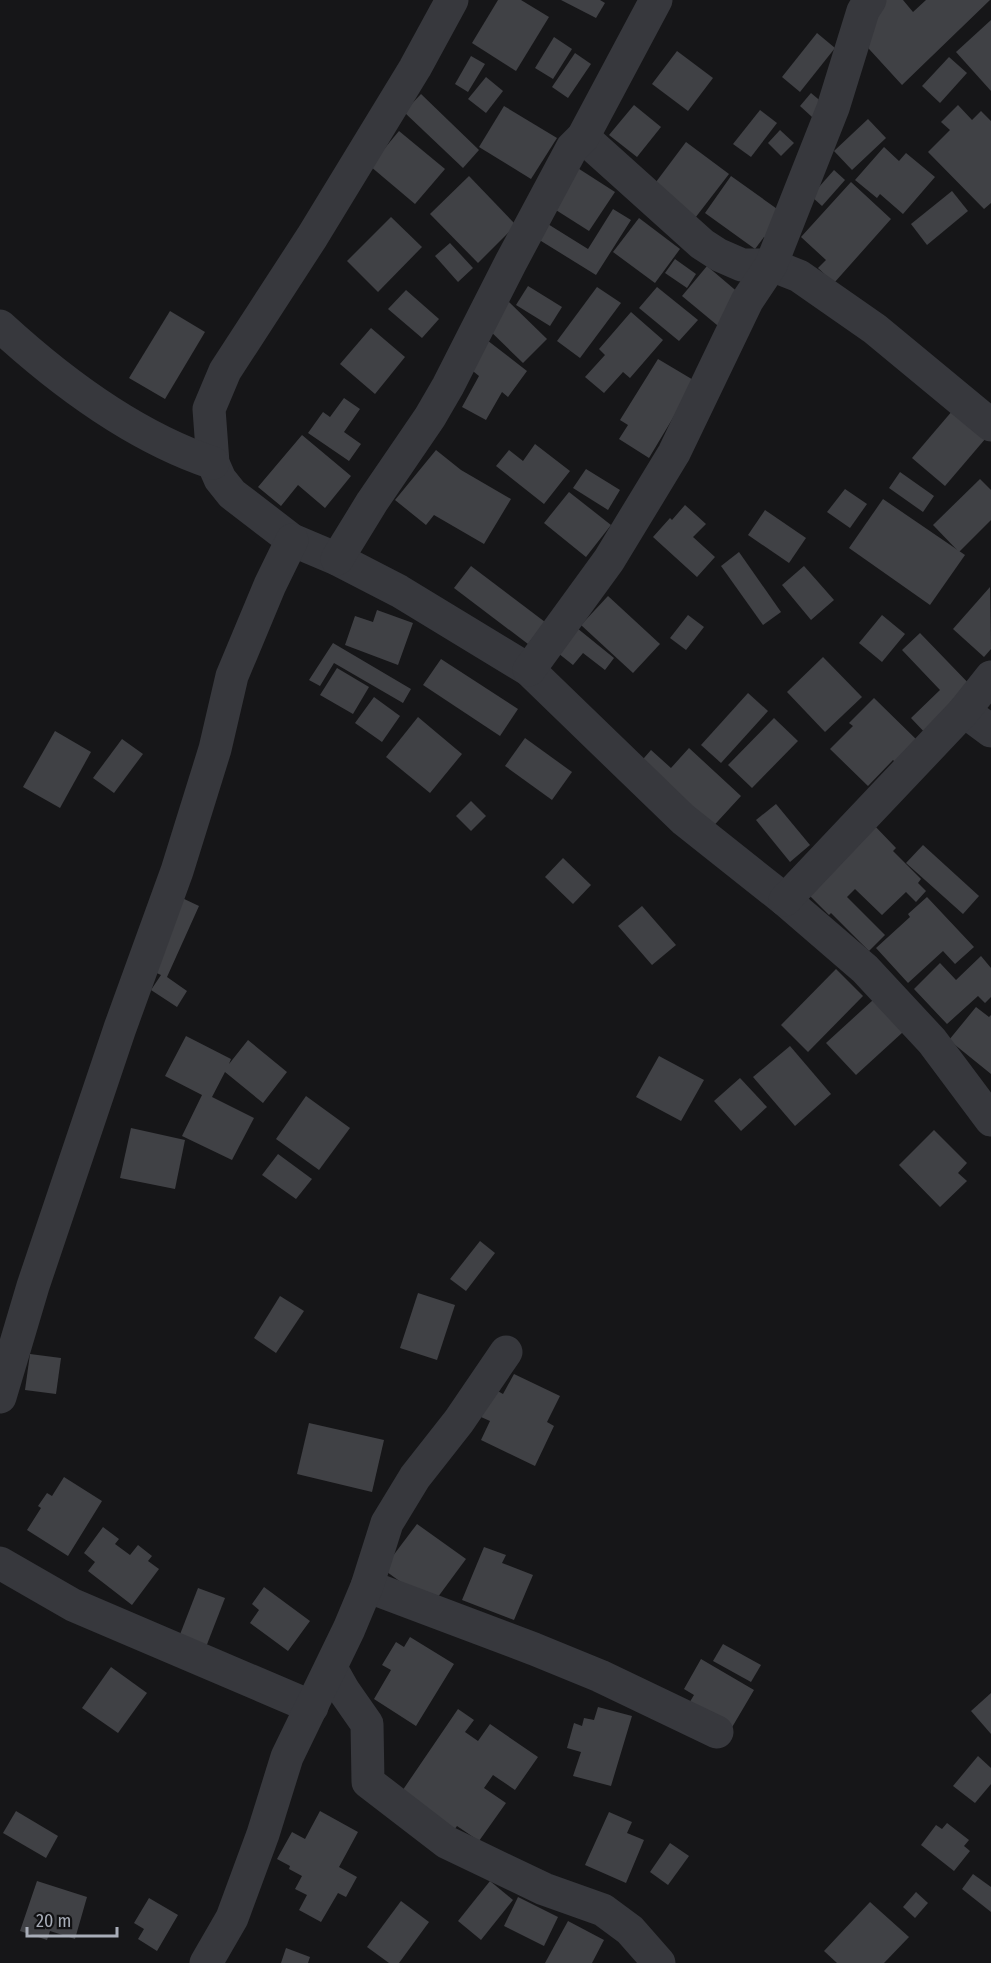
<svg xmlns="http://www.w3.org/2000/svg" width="991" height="1963" viewBox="0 0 991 1963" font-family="'Fira Sans Condensed',sans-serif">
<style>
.building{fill:#404145}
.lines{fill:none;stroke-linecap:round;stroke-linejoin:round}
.minor{stroke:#37383d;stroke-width:33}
</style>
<rect width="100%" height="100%" fill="#161618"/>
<!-- building -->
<g class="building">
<polygon points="498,0 521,0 549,17 516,71 472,43"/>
<polygon points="561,0 600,0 605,3 596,18"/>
<polygon points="885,0 903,0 913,12 926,0 990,0 902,85 859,38"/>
<polygon points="991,20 991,91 956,52"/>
<polygon points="817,33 835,48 800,92 782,77"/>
<polygon points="554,37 572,49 553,79 535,68"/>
<polygon points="677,51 713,78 688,111 652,84"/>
<polygon points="575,53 591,64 568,98 552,87"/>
<polygon points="471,56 485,64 468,92 455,84"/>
<polygon points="949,57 967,73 940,103 922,86"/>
<polygon points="486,77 503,91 486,113 468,99"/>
<polygon points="811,93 824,104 812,117 800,106"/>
<polygon points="421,94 479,150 463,168 404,112"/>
<polygon points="634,105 661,127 637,157 609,135"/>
<polygon points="958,105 972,120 981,111 991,121 991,203 984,209 928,152 950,130 941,122"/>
<polygon points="504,106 557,138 531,179 479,147"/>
<polygon points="760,110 777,123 751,157 733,144"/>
<polygon points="868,119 886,138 852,170 834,151"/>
<polygon points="780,130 794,143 781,156 768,143"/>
<polygon points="399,131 445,169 415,204 370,166"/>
<polygon points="686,142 729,174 692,222 650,190"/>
<polygon points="884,147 899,161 906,153 935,177 903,214 880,194 877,198 855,180"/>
<polygon points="573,165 615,192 589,231 548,205"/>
<polygon points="834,170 845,180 822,206 811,196"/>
<polygon points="469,176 516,225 478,263 430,214"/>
<polygon points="731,176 787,216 770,241 764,237 755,249 705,213"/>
<polygon points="851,182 891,219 834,283 818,268 826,260 801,237"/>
<polygon points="952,191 968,211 927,245 911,224"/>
<polygon points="613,209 631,220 596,275 533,236 543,221 588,249"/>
<polygon points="391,217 422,247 378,292 347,261"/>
<polygon points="639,218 680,249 655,283 613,252"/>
<polygon points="450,243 473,268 458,282 435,256"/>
<polygon points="675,259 696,274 687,288 665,273"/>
<polygon points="707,266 747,300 723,330 682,296"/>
<polygon points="528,286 562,307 550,326 516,305"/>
<polygon points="597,287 621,303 580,358 557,341"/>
<polygon points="657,287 698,320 679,341 639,308"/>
<polygon points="406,290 439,319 422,338 388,309"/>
<polygon points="508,301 547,339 523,363 484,325"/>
<polygon points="170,311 205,332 165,399 129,378"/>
<polygon points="631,312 663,340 630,378 623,372 604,393 585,377 605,355 599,349"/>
<polygon points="371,328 405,357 375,394 340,364"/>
<polygon points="483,337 527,371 508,397 502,392 486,420 462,407 479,376 463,363"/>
<polygon points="658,359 695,381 649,458 619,439 628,425 620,420"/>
<polygon points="344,398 360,409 344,432 361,444 349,461 308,433 323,412 330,417"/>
<polygon points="953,410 986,438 945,486 912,458"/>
<polygon points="302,435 351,476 325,508 298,485 281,506 258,487"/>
<polygon points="535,444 570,471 544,504 496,466 509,450 523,461"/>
<polygon points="436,450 461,470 511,499 484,544 434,515 426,525 395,500"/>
<polygon points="586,469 620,490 608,510 573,488"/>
<polygon points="900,472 934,496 923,512 889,488"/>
<polygon points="980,479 991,490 991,520 959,552 933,525"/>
<polygon points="845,489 867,504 850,528 827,512"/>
<polygon points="569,492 611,525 586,557 544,523"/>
<polygon points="883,499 965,555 930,605 849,548"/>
<polygon points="685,505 706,524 693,537 715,557 697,577 653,537 670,518 672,520"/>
<polygon points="765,510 806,538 789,563 748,535"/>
<polygon points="739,552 781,612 763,625 721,566"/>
<polygon points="471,566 545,622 528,644 454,588"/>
<polygon points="804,566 834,600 811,620 782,585"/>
<polygon points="990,587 991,649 984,657 953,629"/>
<polygon points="608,596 660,644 633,673 581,625"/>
<polygon points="377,610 413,623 398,665 345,645 355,616 373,622"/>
<polygon points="688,615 704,627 686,650 670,638"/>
<polygon points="882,615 905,634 882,662 859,643"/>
<polygon points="577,628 614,658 605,670 583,653 573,665 558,653"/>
<polygon points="920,633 975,690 928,736 911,718 940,690 902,650"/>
<polygon points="333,643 411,689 403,703 334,663 320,686 309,680"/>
<polygon points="823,657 862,697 825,732 787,692"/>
<polygon points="441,659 518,709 500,736 423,685"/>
<polygon points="337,668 369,687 353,714 320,695"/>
<polygon points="748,693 768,711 721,763 701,745"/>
<polygon points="374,697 400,716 382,742 355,723"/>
<polygon points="874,698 922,745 900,767 893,760 868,786 830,749 853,726 849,723"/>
<polygon points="418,717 462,754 430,793 386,757"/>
<polygon points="774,718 798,741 752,788 728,765"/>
<polygon points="55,731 91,752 60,808 23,787"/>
<polygon points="525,738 572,772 552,800 505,766"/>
<polygon points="122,739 143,754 114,793 93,778"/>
<polygon points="689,748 741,796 707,833 637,766 651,750 671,768"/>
<polygon points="471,801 486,816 471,831 456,816"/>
<polygon points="776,804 810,845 790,862 756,820"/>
<polygon points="871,822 896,848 893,851 921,879 918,883 926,891 916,902 906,892 882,915 855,889 847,897 885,935 869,951 831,913 829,915 803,889"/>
<polygon points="923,845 979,896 963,914 906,863"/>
<polygon points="563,858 591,885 573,904 545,877"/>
<polygon points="180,897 199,906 167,977 187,991 177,1007 151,990 161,975 148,969"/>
<polygon points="927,897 974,947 955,964 943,951 908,983 876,948 910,917 908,914"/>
<polygon points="642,906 676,945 652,965 618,926"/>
<polygon points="981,956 991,968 991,997 985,1003 978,996 947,1024 914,989 940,963 956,980"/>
<polygon points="836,969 863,996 808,1052 781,1025"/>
<polygon points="873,1000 903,1032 856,1075 826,1043"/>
<polygon points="976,1007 989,1017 991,1015 991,1074 949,1040"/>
<polygon points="186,1036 231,1059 229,1064 248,1040 287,1072 263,1103 225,1072 212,1097 254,1118 232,1160 182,1136 202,1095 165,1076"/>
<polygon points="790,1046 831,1094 795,1126 753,1077"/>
<polygon points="659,1056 704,1080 681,1121 636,1097"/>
<polygon points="740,1078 767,1107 741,1131 714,1101"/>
<polygon points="306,1096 350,1128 319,1170 276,1139"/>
<polygon points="131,1128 185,1140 175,1189 120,1178"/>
<polygon points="934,1130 967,1163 958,1173 967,1181 940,1207 899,1165"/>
<polygon points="278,1154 312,1179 296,1199 262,1175"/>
<polygon points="480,1241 495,1253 466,1291 450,1279"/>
<polygon points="418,1293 455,1305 437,1360 400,1348"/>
<polygon points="280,1296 304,1311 276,1353 254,1338"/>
<polygon points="30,1354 61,1358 56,1394 25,1390"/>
<polygon points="514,1374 560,1396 547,1422 554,1426 535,1466 481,1440 490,1421 481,1417 494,1389 503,1394"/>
<polygon points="309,1423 384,1440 372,1492 297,1474"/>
<polygon points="64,1477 102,1501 68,1556 27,1530 41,1508 38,1506 47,1493 52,1496"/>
<polygon points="417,1524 466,1559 432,1605 383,1569"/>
<polygon points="103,1527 119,1539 115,1544 130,1555 138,1545 152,1556 148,1561 159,1569 132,1605 88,1571 95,1562 84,1553"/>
<polygon points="484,1547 506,1555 502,1563 533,1575 514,1620 462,1600"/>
<polygon points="264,1587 310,1621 288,1651 250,1623 259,1610 252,1604"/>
<polygon points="198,1588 225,1598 206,1647 179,1637"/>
<polygon points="410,1637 454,1664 416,1726 374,1699 391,1670 382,1665 396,1642 404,1647"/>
<polygon points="723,1644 761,1665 751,1682 713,1661"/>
<polygon points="701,1659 754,1690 731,1729 688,1705 694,1695 684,1689"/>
<polygon points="111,1667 147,1693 118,1733 82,1708"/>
<polygon points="991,1693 991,1734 971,1711"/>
<polygon points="598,1707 632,1716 611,1786 573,1776 581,1752 567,1748 574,1723 582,1726 584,1718 594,1720"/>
<polygon points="458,1709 474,1720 465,1732 478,1741 490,1724 538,1757 515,1790 493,1775 484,1788 506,1803 479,1841 457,1826 449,1837 396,1800"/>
<polygon points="978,1756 991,1768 991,1784 975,1803 953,1786"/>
<polygon points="16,1811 58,1836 46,1858 3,1833"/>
<polygon points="320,1811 358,1832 339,1867 357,1877 346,1897 338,1893 321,1922 299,1910 307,1895 295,1889 302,1876 289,1869 290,1866 277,1859 292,1832 305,1839"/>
<polygon points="609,1812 632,1822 627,1833 644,1840 626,1883 585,1865"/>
<polygon points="947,1823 969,1840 964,1846 970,1851 954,1871 921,1845 936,1825 942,1829"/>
<polygon points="670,1843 689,1856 668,1885 650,1872"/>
<polygon points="973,1874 991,1887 991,1912 962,1889"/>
<polygon points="37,1881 87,1897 75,1939 50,1931 47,1940 20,1931"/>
<polygon points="490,1881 513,1900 481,1940 458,1921"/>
<polygon points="916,1892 928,1903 915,1918 903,1907"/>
<polygon points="518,1897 558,1917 544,1946 504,1926"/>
<polygon points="149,1898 178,1915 157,1951 138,1939 144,1929 134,1923"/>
<polygon points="401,1901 429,1922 399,1963 389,1963 367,1947"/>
<polygon points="870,1902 909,1937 884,1963 837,1963 824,1951"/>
<polygon points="568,1921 604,1940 592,1963 545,1963"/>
<polygon points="286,1948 310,1957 308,1963 281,1963"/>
</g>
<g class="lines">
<!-- minor -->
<g class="minor">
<polyline points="452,0 415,68 312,237 225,371 209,409 213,463 220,479 232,494 292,540 337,559 399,591 529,670 683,819 785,900 865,969 932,1041 991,1120"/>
<polyline points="583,137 702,244 719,255 742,265 771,265 799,276 875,329 991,425"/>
<path d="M0,326C61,382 135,437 213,463"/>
<polyline points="337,559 372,502 430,417 448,386 511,262 572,148 583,137 656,0"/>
<polyline points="529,670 609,560 674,453 747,301 771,265 833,108 863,11 870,0"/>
<polyline points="964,711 991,731"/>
<polyline points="785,900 964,711 991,677"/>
<polyline points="0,1397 33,1286 120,1028 177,871 215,749 232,676 270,585 292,540"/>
<polyline points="0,1563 73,1605 312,1707"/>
<polyline points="367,1586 534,1649 600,1676 717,1732"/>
<polyline points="331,1668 344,1691 367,1724 368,1782 446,1842 544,1889 603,1910 630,1930 659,1963"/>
<polyline points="206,1963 232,1918 263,1834 287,1757 349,1629 367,1586 387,1523 415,1477 459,1421 506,1352"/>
</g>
</g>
<!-- scale -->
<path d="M27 1927v9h90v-9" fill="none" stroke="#a8adb8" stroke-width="3"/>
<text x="36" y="1927" font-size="18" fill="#a8adb8" stroke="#111113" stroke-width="4.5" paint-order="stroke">20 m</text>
</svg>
